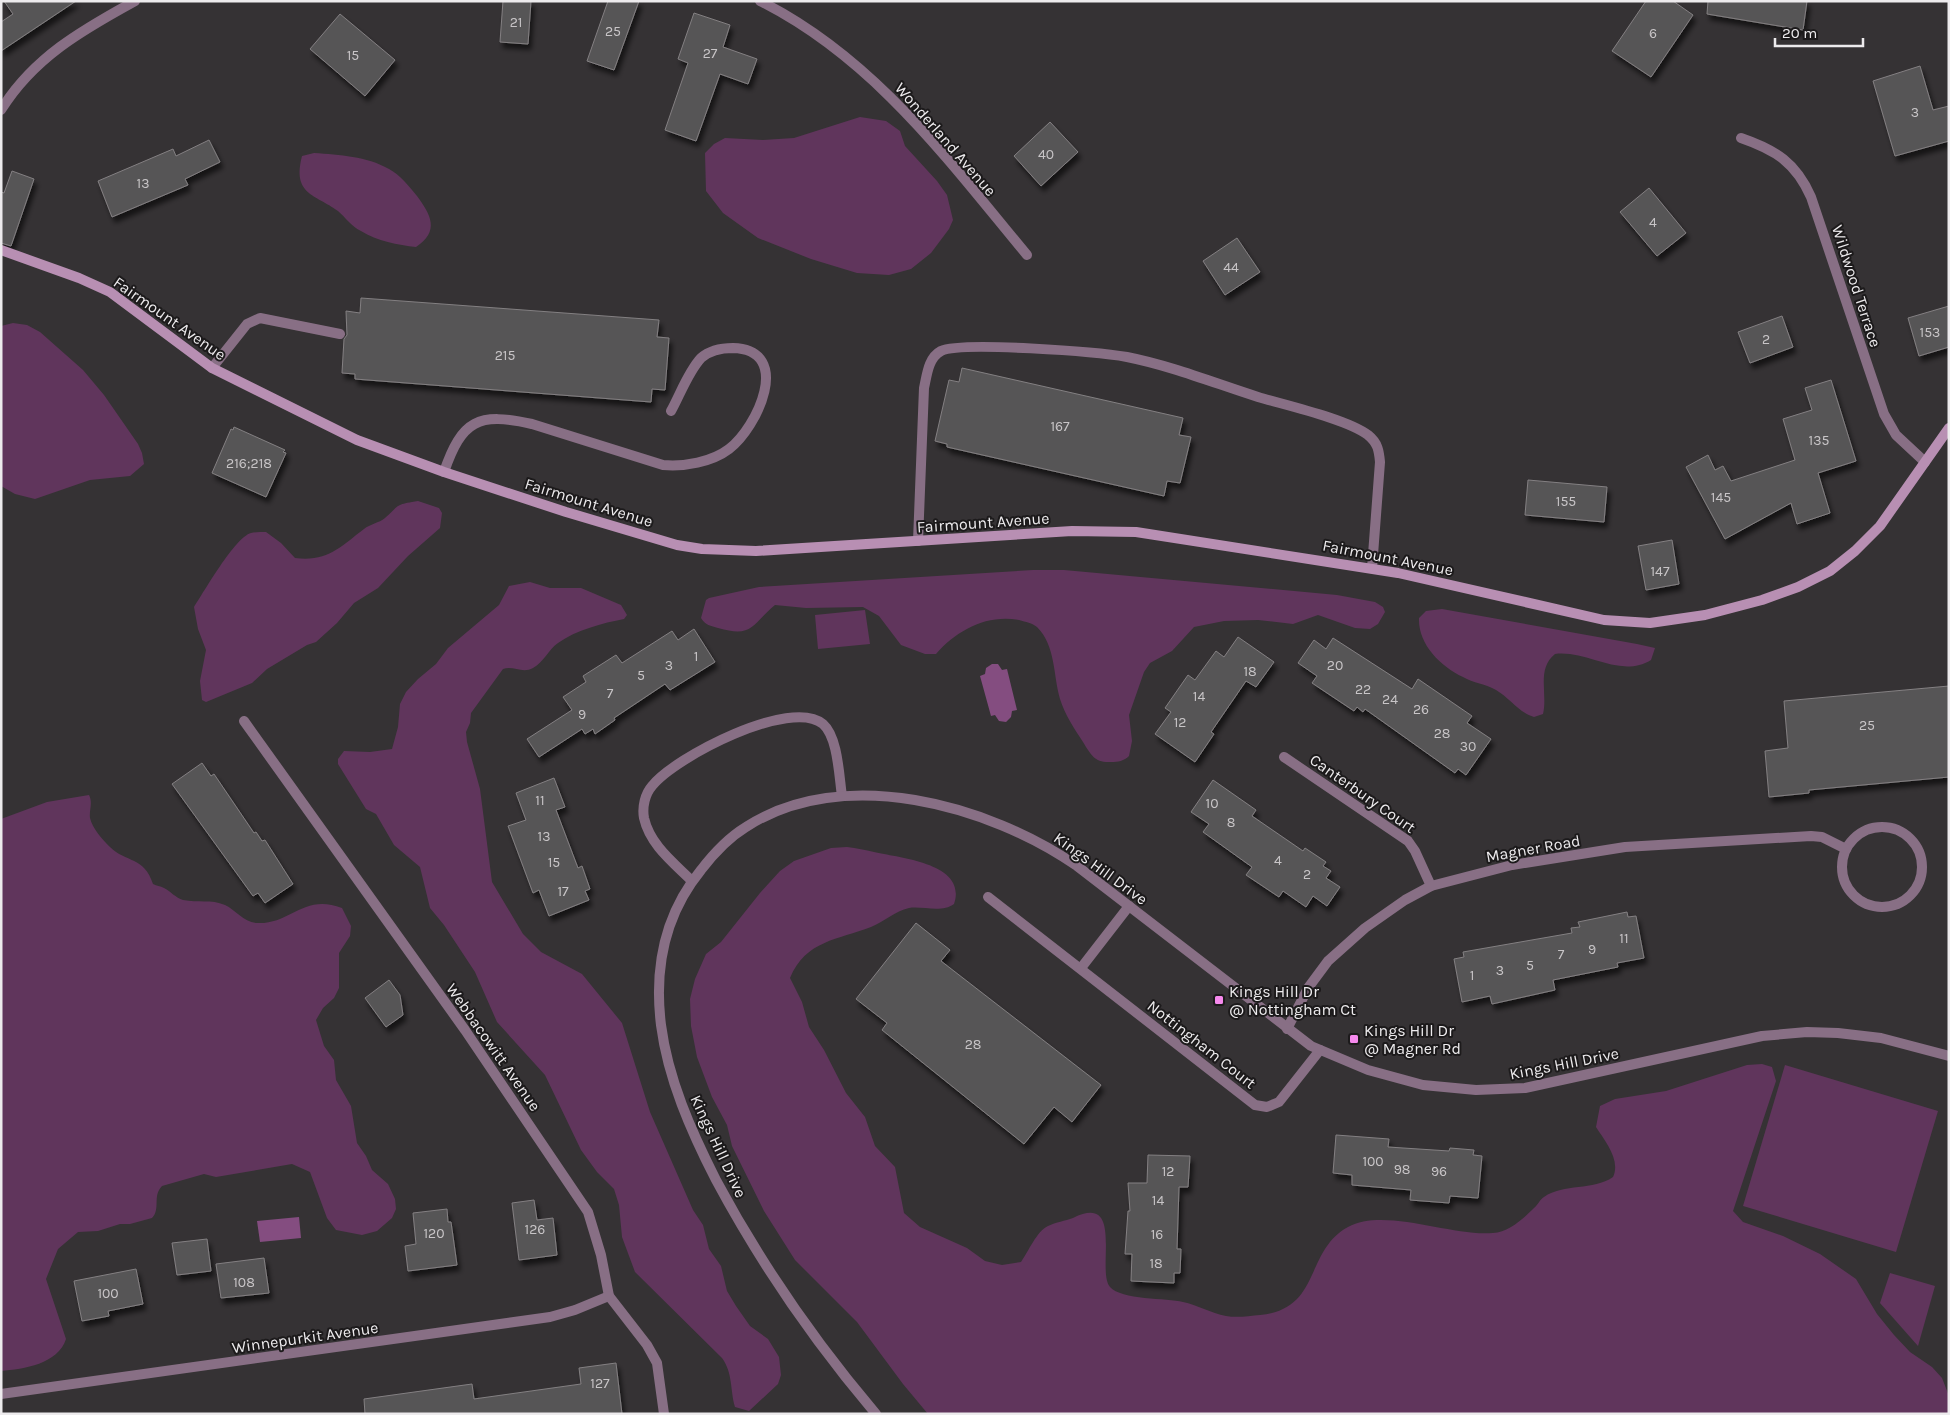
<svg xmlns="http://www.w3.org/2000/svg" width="1950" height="1415" viewBox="0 0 1950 1415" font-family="Karla,sans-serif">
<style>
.green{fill:#60355c}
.water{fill:#844d80}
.building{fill:#575456;stroke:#838082;filter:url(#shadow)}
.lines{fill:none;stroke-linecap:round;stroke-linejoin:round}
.lane{stroke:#886f85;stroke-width:10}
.street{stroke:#886f85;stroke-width:10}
.secondary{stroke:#b88fb3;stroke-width:10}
.poi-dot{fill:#f689ed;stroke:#1c1a1b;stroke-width:2}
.labels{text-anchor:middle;stroke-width:4;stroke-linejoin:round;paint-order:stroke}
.number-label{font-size:14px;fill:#c8c5c7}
.street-label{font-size:16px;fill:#edebed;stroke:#1c1a1b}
.poi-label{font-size:16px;fill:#edebed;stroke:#1c1a1b;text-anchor:start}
</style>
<defs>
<filter id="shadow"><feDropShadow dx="3" dy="5.5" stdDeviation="2.5" flood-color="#0009"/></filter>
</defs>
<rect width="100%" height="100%" fill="#353234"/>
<!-- green -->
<g class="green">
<polygon points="860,117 886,121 900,131 905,146 937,181 947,195 953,220 949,229 931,253 911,269 889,275 857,273 811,259 758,238 723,213 706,191 705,153 714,144 725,138 763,140 794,138"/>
<path d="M314,153C340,155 366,156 389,169C400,175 409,186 417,196C431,215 440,231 416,247C398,245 377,241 361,231C352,227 345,217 338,211C315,194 292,195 302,156Z"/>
<polygon points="13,323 27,325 40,332 83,370 104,395 138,444 142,453 144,464 130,476 90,480 35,499 15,494 1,486 1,326"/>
<path d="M418,501L439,508L442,513L440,528L408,556L378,588L354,603L337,623L316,642L307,645L267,669L252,683L206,702L202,700L200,681L206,650L198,629L194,607C204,592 235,537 251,533C255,532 261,532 266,532L281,543L295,558C328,562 340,547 364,529C370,524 379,523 385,518C401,504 394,505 418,501Z"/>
<path d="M1033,570H1064L1337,595L1375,602L1383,607L1385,612L1378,624L1370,629L1355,628L1318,615L1293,624L1258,620L1224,621L1194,627L1172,651L1150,663L1144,672L1129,715L1132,741L1129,756C1124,761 1118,762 1111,762C1095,763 1091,755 1083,742C1074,728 1065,715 1060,699C1053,676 1056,646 1037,627C1032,623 1026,622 1019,620C987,614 957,630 936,654H925L901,645L879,616L863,607L806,608L775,605C751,625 753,638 718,628C711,626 705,625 701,618L706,600L709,598L759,587Z"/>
<path d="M530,582L550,588H581L621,605L627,615L624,619C603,623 576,630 558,643C548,650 544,662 533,668C522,674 513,665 503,669L471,713L470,723L466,732L467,742L480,789L492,882L523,934L541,952L582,974L622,1023L650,1112L693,1210L703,1225L709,1249L721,1266L727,1291L736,1306L750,1326L768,1339L779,1357L781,1375L778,1384L749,1411L735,1407C730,1390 733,1373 722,1358L635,1272L622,1237L619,1205L614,1189L597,1172L581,1150L545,1075L497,1022L475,972L444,925L430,908L420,867L394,845L376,814L366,809L338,764V759L344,751L370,752L392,749L398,727L400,704L406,692L418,679L436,664L448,648L499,605L509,586Z"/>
<path d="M1442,609L1637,644L1655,648L1651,660C1620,679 1588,650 1555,654C1536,669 1548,694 1543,714L1534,717C1518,712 1510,698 1496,690C1486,684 1473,683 1463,677C1440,666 1418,644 1419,618L1426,611Z"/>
<polygon points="865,610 870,644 818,649 815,615"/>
<path d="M89,795C93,803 89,810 90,818C92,828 103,840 110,847C126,863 144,856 153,884C157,886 160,886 164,888C170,891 176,898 183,900C198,903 211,899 225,905C236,910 244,923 258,923C291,924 304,893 342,908L351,926L350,936L339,953V988L334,998L323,1008L316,1020L324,1046L334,1060L336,1080L351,1106L357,1143L366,1156L372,1170L388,1184L395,1199L396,1209L392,1218L377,1231L362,1235L336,1230L327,1218L310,1172L292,1164L216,1177L204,1174L162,1186C152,1196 161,1209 152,1218L130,1224H120L98,1231L78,1232L58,1249L46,1279L66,1339C58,1364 24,1369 1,1371V819L47,802Z"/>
<path d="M847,847C857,848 865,850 874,852C899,858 968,863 954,904C942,913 923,906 909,908C895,911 884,922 871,927C838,940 806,940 790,978L802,1002L809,1027L824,1050L846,1093L865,1117L875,1146L895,1167L904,1213L920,1227L967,1248L985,1261L1002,1265L1021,1262C1029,1251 1036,1232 1048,1226C1056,1222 1065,1221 1073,1218C1125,1192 1096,1271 1110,1287C1121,1300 1167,1298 1183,1302C1197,1305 1211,1313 1226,1316C1237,1318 1249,1316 1260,1315C1322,1309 1304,1251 1348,1227C1385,1207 1452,1237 1493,1233C1509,1232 1524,1218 1534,1208C1538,1205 1540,1199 1544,1197C1564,1183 1593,1191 1613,1177C1621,1160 1605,1141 1596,1127L1600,1106L1615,1099L1666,1091L1747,1065L1762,1064L1772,1067L1776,1081L1733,1211L1743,1222L1783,1236L1820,1254L1856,1279L1877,1314L1894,1335L1910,1352L1932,1367L1942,1378L1949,1396V1414H928L903,1384L857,1322L795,1260L764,1211L732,1146L727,1125L712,1097L697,1057L691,1026L690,999L695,979L706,954L721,942L760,893L780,871L794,861L831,848Z"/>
<polygon points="1785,1065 1938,1111 1896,1252 1743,1206"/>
<polygon points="1890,1273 1935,1286 1918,1346 1880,1303"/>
</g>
<!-- water -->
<g class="water">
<polygon points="992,664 998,664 1002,670 1007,669 1017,710 1012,711 1011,717 1006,722 999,721 995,715 991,716 980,676 985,674 986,668"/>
<polygon points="299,1217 301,1238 260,1242 257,1221"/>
</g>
<!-- building -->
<g class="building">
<polygon points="4,1 76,1 1,51 1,22 13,14"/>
<polygon points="503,1 531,1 528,44 500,42"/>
<polygon points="608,1 639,1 614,70 587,61"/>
<polygon points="1646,1 1673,1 1693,15 1651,77 1612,51"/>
<polygon points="1708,1 1807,1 1803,30 1707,14"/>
<polygon points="694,13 730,25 723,47 757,59 748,84 720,74 696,141 665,130 688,63 678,59"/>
<polygon points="340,14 395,60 365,96 310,49"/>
<polygon points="1920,66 1933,110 1949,106 1949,141 1895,156 1873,81"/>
<polygon points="1050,122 1078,152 1041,186 1014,156"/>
<polygon points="209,140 220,162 185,179 188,185 112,217 98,181 173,149 176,156"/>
<polygon points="12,171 34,179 11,246 1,243 1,192 4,193"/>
<polygon points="1649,188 1686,233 1657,256 1620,212"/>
<polygon points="1237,238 1260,272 1225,295 1203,261"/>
<polygon points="361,298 659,320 657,337 669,338 665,390 652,389 651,402 355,379 355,374 342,373 344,339 347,335 346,311 360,313"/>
<polygon points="1949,306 1949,347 1919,356 1908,318"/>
<polygon points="1782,316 1793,347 1750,363 1738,332"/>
<polygon points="962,368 1183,418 1179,435 1191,437 1180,483 1167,481 1164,496 947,447 947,444 935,441 949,380 959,382"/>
<polygon points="1831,380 1856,461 1818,473 1830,513 1797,524 1791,503 1725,539 1686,467 1708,455 1715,470 1723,466 1731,481 1795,460 1783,419 1812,410 1805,388"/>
<polygon points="234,427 285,450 283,452 286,453 266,497 212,473 231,429 233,430"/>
<polygon points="1528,480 1607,487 1604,522 1525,515"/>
<polygon points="1672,540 1679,584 1646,590 1638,546"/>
<polygon points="694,629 715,662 670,690 665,684 614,718 615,720 595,734 593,729 585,734 582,729 539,757 527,739 572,710 563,697 586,682 583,676 616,655 622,663 672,631 678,640"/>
<polygon points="1238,637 1274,662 1256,687 1246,681 1211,732 1214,734 1195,762 1155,734 1171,712 1165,708 1188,675 1195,680 1216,651 1224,657"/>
<polygon points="1333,638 1412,689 1418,679 1472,716 1467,723 1491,739 1466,775 1458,769 1455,773 1365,709 1363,712 1357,707 1354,711 1312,683 1317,676 1298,663 1314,640 1326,649"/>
<polygon points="1949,686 1949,777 1809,790 1809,793 1769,797 1765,751 1788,748 1784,701"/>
<polygon points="202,763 211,776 214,774 254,833 256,832 262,841 265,840 293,884 265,903 258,893 253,896 172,784"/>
<polygon points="554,778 565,807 556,810 578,868 582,866 590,889 585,891 589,900 549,916 539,890 533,893 508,826 526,820 516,793"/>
<polygon points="1213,780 1256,810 1252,816 1303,851 1305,848 1326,862 1323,866 1331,871 1326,878 1340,887 1327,906 1313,896 1306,907 1283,891 1279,897 1246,875 1252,867 1203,832 1209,824 1191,812"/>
<polygon points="1627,912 1628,917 1636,916 1644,958 1617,963 1618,967 1553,980 1555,990 1492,1004 1490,996 1462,1002 1454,959 1464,957 1463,952 1572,933 1571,928 1580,927 1578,922"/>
<polygon points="916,923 950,950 941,961 1101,1085 1072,1122 1054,1107 1024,1144 882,1030 887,1023 856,999"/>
<polygon points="389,980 400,995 403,1015 386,1027 365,998"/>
<polygon points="1336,1135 1389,1139 1388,1147 1449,1151 1450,1148 1474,1150 1473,1155 1482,1156 1478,1198 1450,1196 1449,1203 1410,1200 1411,1190 1352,1185 1352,1175 1333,1173"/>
<polygon points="1148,1155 1190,1156 1188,1187 1179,1187 1177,1249 1181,1249 1180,1273 1174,1273 1174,1283 1131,1281 1132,1254 1125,1254 1128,1211 1130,1211 1128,1183 1147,1183"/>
<polygon points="534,1200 537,1220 553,1218 557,1255 519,1260 512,1203"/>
<polygon points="447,1209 448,1222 451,1222 457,1265 408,1271 405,1246 416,1244 413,1213"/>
<polygon points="207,1239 211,1271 177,1275 172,1243"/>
<polygon points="264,1258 269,1293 221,1298 216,1264"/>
<polygon points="136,1269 143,1304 108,1311 109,1316 82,1321 74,1281"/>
<polygon points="616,1363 622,1414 365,1414 364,1399 472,1384 474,1399 581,1384 579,1368"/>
</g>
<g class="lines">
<!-- lane -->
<g class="lane">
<polyline points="212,368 247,324 260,318 340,334"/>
<path d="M444,472C462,420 478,412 532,424L663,465C684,467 712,462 729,449C757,428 794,350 733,348C721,348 710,350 701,358C688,372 680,395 671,411"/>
<path d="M918,541L924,388C927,375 928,358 941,351C961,341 1099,352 1127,357C1172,366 1214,383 1258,397C1285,405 1347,419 1368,435C1378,443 1379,451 1380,462L1372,568"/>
</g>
<!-- street -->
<g class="street">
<path d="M760,1C874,58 948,160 1027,255"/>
<path d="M1,110C33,58 82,30 135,1"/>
<path d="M1741,138C1776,150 1796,163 1811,197L1884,414L1896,435L1925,462"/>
<polyline points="244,721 465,1030 588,1212 601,1255 609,1296 647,1345 657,1363 664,1414"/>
<polyline points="1284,757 1408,841 1415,851 1431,886"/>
<circle cx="1882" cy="867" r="40"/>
<path d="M692,881C674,863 650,845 644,818C642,807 645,794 652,786C675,757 791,697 823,724C838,737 839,776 842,796"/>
<polyline points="988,897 1255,1105 1267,1107 1279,1102 1320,1050"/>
<polyline points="1081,968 1129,906"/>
<polyline points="1287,1029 1308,988 1328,961 1365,928 1405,900 1431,886 1512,865 1625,847 1811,836 1822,837 1846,849"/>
<polyline points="1,1394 550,1317 575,1310 609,1296"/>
<path d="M876,1414C814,1341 761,1264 716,1180C691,1131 668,1079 661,1025C654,968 665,914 701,870C714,853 728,838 746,827C843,764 989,805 1077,866L1311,1046L1368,1070L1423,1085L1476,1090L1525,1088L1762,1036L1807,1032L1838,1033L1881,1038L1949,1056"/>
</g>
<!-- secondary -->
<polyline class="secondary" points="1,250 79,278 110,292 212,368 357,440 444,472 566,512 677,545 702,549 756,551 1072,531 1136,532 1398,573 1604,620 1650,623 1705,615 1762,600 1798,587 1830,571 1855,551 1880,526 1949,428"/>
</g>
<!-- markers -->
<g class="poi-dot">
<rect x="1214" y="995" width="10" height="10" rx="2.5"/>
<rect x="1349" y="1034" width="10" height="10" rx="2.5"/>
</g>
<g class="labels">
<!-- number labels -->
<g class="number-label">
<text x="516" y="27">21</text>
<text x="613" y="36">25</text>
<text x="1653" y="38">6</text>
<text x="710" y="58">27</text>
<text x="353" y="60">15</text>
<text x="1915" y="117">3</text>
<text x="1046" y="159">40</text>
<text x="143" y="188">13</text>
<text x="1653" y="227">4</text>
<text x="1231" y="272">44</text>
<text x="1930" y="337">153</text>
<text x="1766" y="344">2</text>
<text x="505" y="360">215</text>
<text x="1060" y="431">167</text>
<text x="1819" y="445">135</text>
<text x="249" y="468">216;218</text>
<text x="1721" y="502">145</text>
<text x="1566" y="506">155</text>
<text x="1660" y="576">147</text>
<text x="696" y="661">1</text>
<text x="669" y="670">3</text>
<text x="1335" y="670">20</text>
<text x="1250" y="676">18</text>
<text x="641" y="680">5</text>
<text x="1363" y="694">22</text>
<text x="610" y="698">7</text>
<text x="1199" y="701">14</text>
<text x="1390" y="704">24</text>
<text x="1421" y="714">26</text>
<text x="582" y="719">9</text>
<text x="1180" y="727">12</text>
<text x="1867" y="730">25</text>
<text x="1442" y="738">28</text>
<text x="1468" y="751">30</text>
<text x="540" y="805">11</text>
<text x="1212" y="808">10</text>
<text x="1231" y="827">8</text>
<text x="544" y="841">13</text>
<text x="1278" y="865">4</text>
<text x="554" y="867">15</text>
<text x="1307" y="879">2</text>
<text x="563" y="896">17</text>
<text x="1624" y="943">11</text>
<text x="1592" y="954">9</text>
<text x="1561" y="959">7</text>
<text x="1530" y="970">5</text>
<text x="1500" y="975">3</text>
<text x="1472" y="980">1</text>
<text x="973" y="1049">28</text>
<text x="1373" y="1166">100</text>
<text x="1402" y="1174">98</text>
<text x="1168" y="1176">12</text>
<text x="1439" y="1176">96</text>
<text x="1158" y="1205">14</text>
<text x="535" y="1234">126</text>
<text x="434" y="1238">120</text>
<text x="1157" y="1239">16</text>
<text x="1156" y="1268">18</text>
<text x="244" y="1287">108</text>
<text x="108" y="1298">100</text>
<text x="600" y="1388">127</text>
</g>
<!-- street labels -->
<g class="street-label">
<text transform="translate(946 139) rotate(49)" y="6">Wonderland Avenue</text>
<text transform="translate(1857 286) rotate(72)" y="6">Wildwood Terrace</text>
<text transform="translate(170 318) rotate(35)" y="6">Fairmount Avenue</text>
<text transform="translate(589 502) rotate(17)" y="6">Fairmount Avenue</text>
<text transform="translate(983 522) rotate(-4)" y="6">Fairmount Avenue</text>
<text transform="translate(1388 557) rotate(11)" y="6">Fairmount Avenue</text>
<text transform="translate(1363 793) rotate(35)" y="6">Canterbury Court</text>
<text transform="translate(1533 848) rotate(-10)" y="6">Magner Road</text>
<text transform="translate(1101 868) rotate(36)" y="6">Kings Hill Drive</text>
<text transform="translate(1202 1044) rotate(38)" y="6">Nottingham Court</text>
<text transform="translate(494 1047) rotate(55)" y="6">Webbacowitt Avenue</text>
<text transform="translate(1564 1063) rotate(-11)" y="6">Kings Hill Drive</text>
<text transform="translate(719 1146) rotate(65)" y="6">Kings Hill Drive</text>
<text transform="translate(305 1337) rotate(-8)" y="6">Winnepurkit Avenue</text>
</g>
<!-- poi labels -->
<g class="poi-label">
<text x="1229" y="997">Kings Hill Dr<tspan x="1229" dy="18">@ Nottingham Ct</tspan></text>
<text x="1364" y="1036">Kings Hill Dr<tspan x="1364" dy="18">@ Magner Rd</tspan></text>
</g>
</g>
<!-- border -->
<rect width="1950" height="1415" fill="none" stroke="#edebed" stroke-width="5"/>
<!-- scale -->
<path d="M1775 38v8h88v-8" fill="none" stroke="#edebed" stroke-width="2.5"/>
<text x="1782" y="38" font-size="15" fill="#edebed" stroke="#1c1a1b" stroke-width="4" paint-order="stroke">20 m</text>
</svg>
